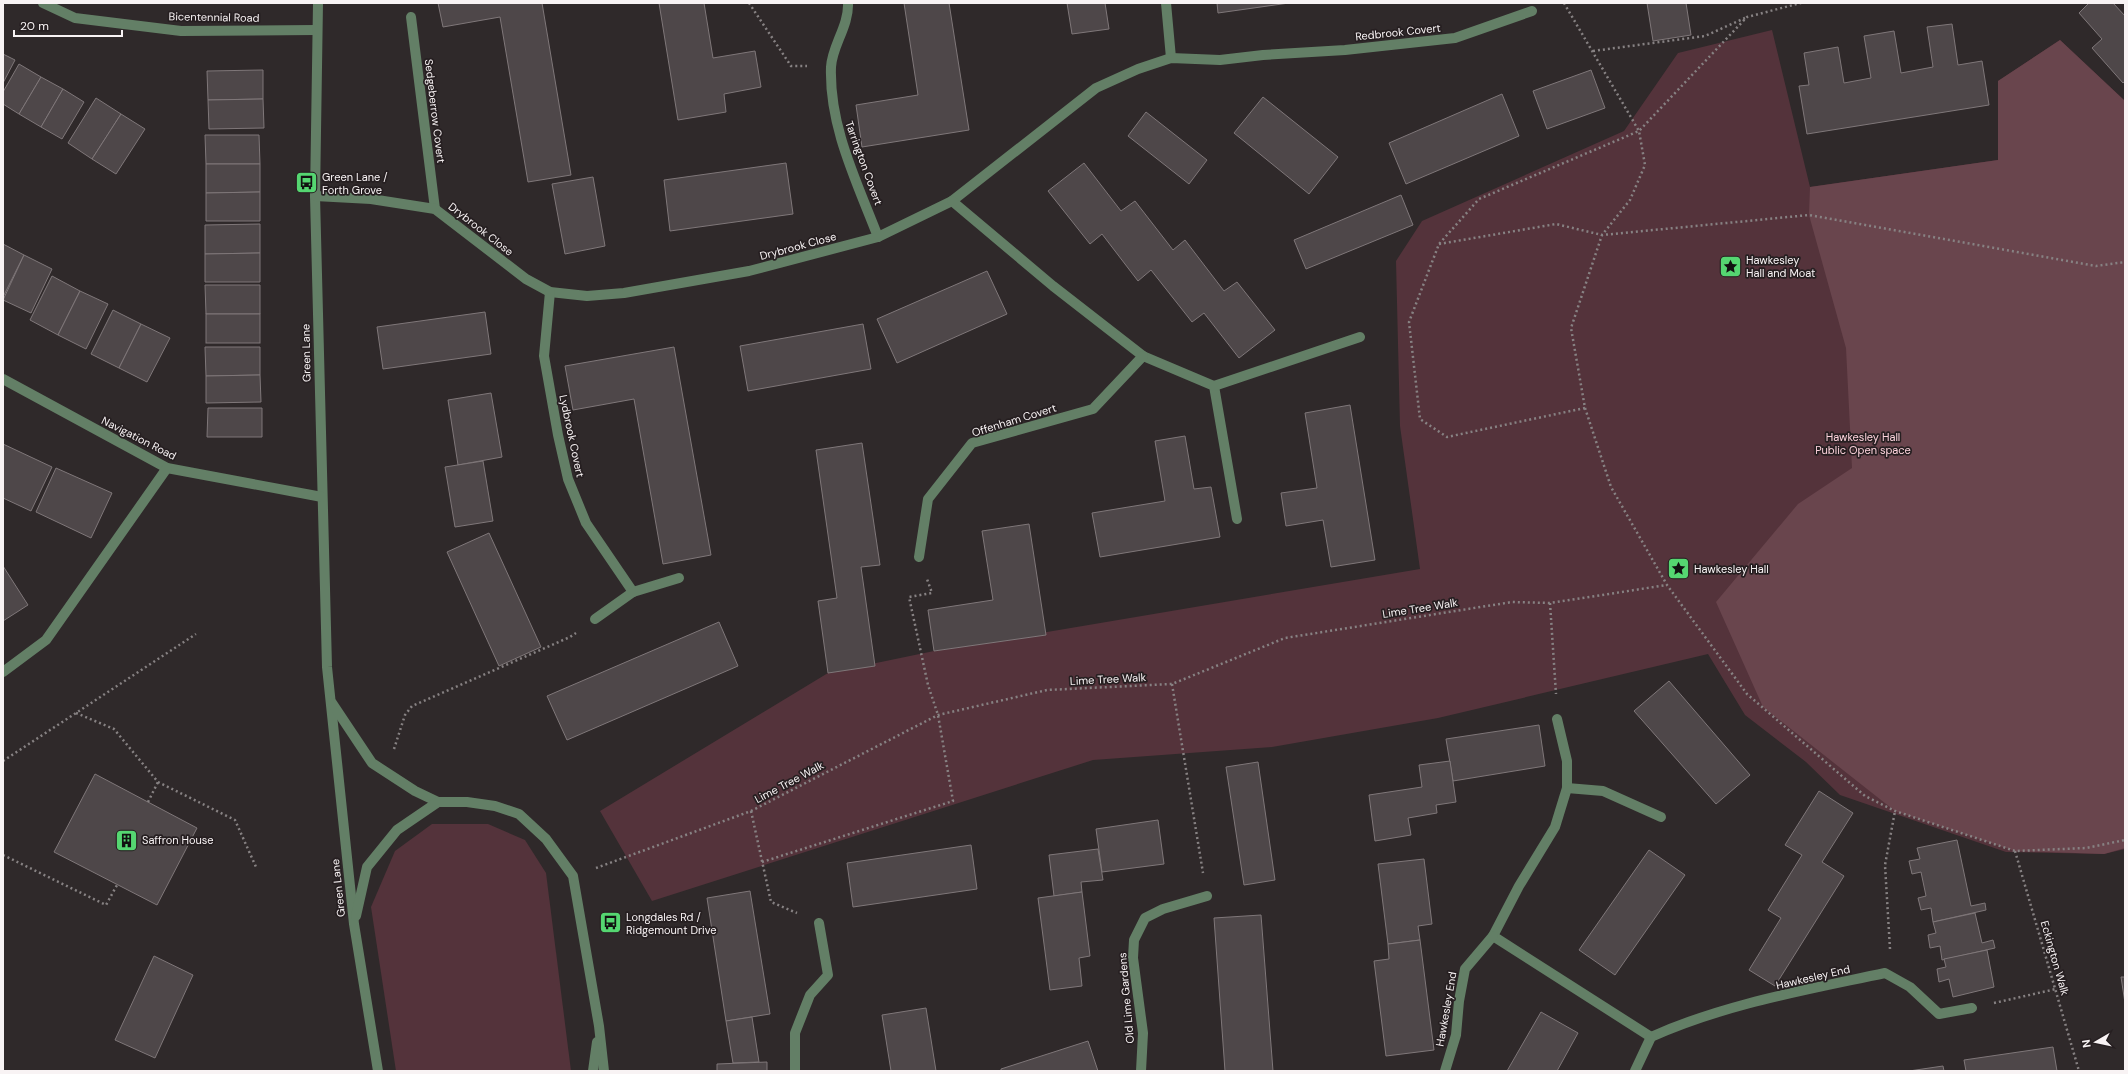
<svg xmlns="http://www.w3.org/2000/svg" width="2128" height="1074" viewBox="0 0 2128 1074" font-family="'DM Sans',sans-serif">
<style>
.green{fill:#54333b}
.forest{fill:#69454d}
.building{fill:#4e4749;stroke:#7f7779}
.lines{fill:none;stroke-linecap:round;stroke-linejoin:round}
.path{stroke:#878283;stroke-width:2.5;stroke-dasharray:2 3;stroke-linecap:butt}
.minor{stroke:#637f66;stroke-width:10}
.labels{text-anchor:middle;stroke-width:3.5;stroke-linejoin:round;paint-order:stroke}
.street-label{font-size:11px;fill:#f8f3f4;stroke:#261f21}
.poi-label{font-size:11px;fill:#f8f3f4;stroke:#261f21;text-anchor:start}
.park-label{font-size:11px;fill:#fdd3dc;stroke:#261f21}
</style>
<rect width="100%" height="100%" fill="#2f292a"/>
<!-- green -->
<g class="green">
<polygon points="1772,30 1810,187 1998,160 1998,81 2060,40 2125,101 2125,849 2104,854 2006,852 1840,795 1806,762 1745,715 1708,654 1438,718 1272,747 1093,760 652,901 600,811 828,673 934,651 1420,569 1400,426 1396,261 1422,221 1624,131 1678,53"/>
<polygon points="432,824 488,824 525,840 546,873 571,1071 396,1071 371,907 395,851"/>
</g>
<!-- forest -->
<polygon class="forest" points="2060,40 2125,101 2125,848 2104,854 2015,851 1895,811 1763,707 1716,602 1798,504 1852,468 1846,348 1809,215 1810,187 1998,160 1998,81"/>
<!-- building -->
<g class="building">
<polygon points="438,3 542,3 571,175 528,182 500,17 443,27"/>
<polygon points="659,3 704,3 713,58 755,51 761,87 724,94 726,112 678,120"/>
<polygon points="904,3 949,3 969,130 862,147 856,105 918,95"/>
<polygon points="1067,3 1105,3 1109,29 1072,34"/>
<polygon points="1217,3 1289,3 1218,13"/>
<polygon points="1647,3 1686,3 1691,35 1653,41"/>
<polygon points="2089,3 2113,3 2125,16 2125,81 2123,83 2092,48 2102,39 2079,13"/>
<polygon points="1952,24 1958,65 1982,61 1989,105 1807,134 1799,86 1809,85 1804,53 1838,47 1844,83 1871,78 1864,36 1894,31 1901,73 1933,67 1927,27"/>
<polygon points="3,54 15,60 3,83"/>
<polygon points="19,64 41,77 19,114 3,104 3,92"/>
<polygon points="263,70 263,99 208,100 207,71"/>
<polygon points="1591,70 1605,108 1547,129 1533,91"/>
<polygon points="41,77 63,89 41,127 19,114"/>
<polygon points="63,89 84,102 62,139 41,127"/>
<polygon points="1502,94 1519,136 1406,184 1389,143"/>
<polygon points="1263,97 1338,157 1309,194 1234,133"/>
<polygon points="96,98 121,114 92,159 68,143"/>
<polygon points="263,99 264,128 209,129 208,100"/>
<polygon points="1146,112 1207,160 1189,184 1128,136"/>
<polygon points="121,114 145,129 116,174 92,159"/>
<polygon points="205,135 259,135 260,164 206,164"/>
<polygon points="786,163 793,214 670,231 664,180"/>
<polygon points="1084,163 1121,211 1135,201 1173,250 1185,240 1224,291 1237,282 1275,330 1239,358 1204,313 1192,322 1151,270 1138,281 1102,234 1090,244 1048,191"/>
<polygon points="206,164 260,164 260,192 206,193"/>
<polygon points="593,177 605,246 565,254 552,184"/>
<polygon points="260,192 260,221 206,221 206,193"/>
<polygon points="1401,195 1413,225 1306,269 1294,240"/>
<polygon points="260,224 260,253 205,254 205,225"/>
<polygon points="3,244 24,255 3,297"/>
<polygon points="260,253 260,282 205,282 205,254"/>
<polygon points="24,255 52,269 31,313 3,300"/>
<polygon points="987,271 1007,314 897,363 877,319"/>
<polygon points="52,276 80,291 58,335 30,320"/>
<polygon points="205,285 260,285 260,314 206,314"/>
<polygon points="80,291 108,304 86,349 58,335"/>
<polygon points="113,310 141,324 119,368 91,354"/>
<polygon points="485,312 491,354 383,369 377,327"/>
<rect x="206" y="314" width="54" height="29"/>
<polygon points="141,324 170,338 147,382 119,368"/>
<polygon points="863,324 871,369 748,391 740,346"/>
<polygon points="205,347 260,347 260,375 206,376"/>
<polygon points="674,347 711,555 663,564 634,399 573,410 565,366"/>
<polygon points="260,375 261,402 206,403 206,376"/>
<polygon points="491,393 502,457 458,465 448,400"/>
<polygon points="1350,405 1375,560 1331,567 1323,520 1286,526 1281,493 1317,488 1305,413"/>
<polygon points="208,408 262,408 262,437 207,437"/>
<polygon points="1185,436 1194,489 1211,487 1220,537 1100,557 1092,513 1165,501 1155,441"/>
<polygon points="862,443 880,565 861,567 875,666 828,673 818,601 837,598 816,450"/>
<polygon points="3,444 52,467 31,511 3,498"/>
<polygon points="483,461 493,521 455,527 445,467"/>
<polygon points="56,468 112,493 91,538 36,512"/>
<polygon points="1029,524 1046,635 934,651 928,610 993,600 982,531"/>
<polygon points="489,533 541,647 499,666 447,552"/>
<polygon points="3,566 28,605 3,621"/>
<polygon points="719,622 738,666 567,740 547,696"/>
<polygon points="1669,681 1750,775 1716,804 1634,711"/>
<polygon points="1539,725 1545,766 1453,781 1446,739"/>
<polygon points="1450,761 1456,802 1436,805 1437,813 1408,818 1411,835 1375,841 1369,795 1422,787 1419,765"/>
<polygon points="1258,762 1275,880 1244,885 1226,767"/>
<polygon points="95,774 197,828 157,905 54,852"/>
<polygon points="1819,791 1853,813 1822,862 1844,876 1775,986 1749,970 1781,918 1768,910 1802,855 1785,845"/>
<polygon points="1158,820 1164,864 1102,872 1096,829"/>
<polygon points="1957,840 1971,906 1985,903 1986,910 1933,922 1931,908 1921,910 1918,898 1926,896 1921,872 1912,874 1909,861 1920,859 1917,848"/>
<polygon points="971,845 977,889 853,907 847,863"/>
<polygon points="1098,849 1103,880 1081,882 1082,892 1054,896 1049,855"/>
<polygon points="1649,850 1685,875 1615,975 1579,950"/>
<polygon points="1424,859 1432,924 1418,926 1420,940 1388,944 1378,864"/>
<polygon points="750,891 770,1014 726,1021 707,898"/>
<polygon points="1082,892 1090,956 1079,958 1082,986 1050,990 1038,898"/>
<polygon points="1975,913 1982,943 1993,940 1995,948 1942,960 1940,946 1930,948 1928,935 1936,933 1933,922"/>
<polygon points="1261,915 1273,1071 1225,1071 1214,918"/>
<polygon points="1420,940 1434,1050 1386,1056 1374,961 1389,959 1388,944"/>
<polygon points="1987,950 1994,987 1953,997 1949,979 1939,982 1937,969 1946,967 1944,959"/>
<polygon points="154,956 193,975 155,1058 115,1040"/>
<polygon points="2121,977 2125,977 2125,1003"/>
<polygon points="926,1008 936,1071 891,1071 882,1015"/>
<polygon points="1541,1012 1578,1033 1557,1071 1507,1071"/>
<polygon points="752,1017 759,1062 733,1063 726,1021"/>
<polygon points="1088,1041 1098,1071 1001,1071 1001,1069"/>
<polygon points="2053,1047 2057,1071 1966,1071 1964,1060"/>
<polygon points="767,1062 767,1071 717,1071 717,1064"/>
<polygon points="1943,1066 1944,1071 1909,1071"/>
</g>
<g class="lines">
<!-- path -->
<g class="path">
<polyline points="749,3 791,66 807,66"/>
<polyline points="1564,3 1639,131 1645,165 1630,200 1602,235 1571,328 1585,408 1611,487 1667,585 1747,694 1865,796 1895,811 2015,851 2086,848 2125,840"/>
<polyline points="1593,51 1705,36 1745,18"/>
<polyline points="1439,244 1556,224 1602,235 1809,215 2096,266 2125,262"/>
<polyline points="1585,408 1447,437 1420,419 1409,322 1439,244 1479,199 1639,131 1747,17 1801,3"/>
<polyline points="1550,603 1556,694"/>
<polyline points="1172,684 1203,873"/>
<polyline points="76,713 114,729 158,782 235,820 256,867"/>
<polyline points="394,749 405,715 412,706 570,637 576,633"/>
<polyline points="3,761 196,634"/>
<polyline points="148,802 158,782"/>
<polyline points="751,811 771,902 797,913"/>
<polyline points="2015,851 2079,1071"/>
<polyline points="3,855 106,905 117,885"/>
<polyline points="762,862 953,801 938,715 928,685 909,597 932,593 927,579"/>
<polyline points="596,868 751,811 938,715 1047,690 1172,684 1285,638 1512,602 1550,603 1667,585"/>
<polyline points="1890,949 1885,865 1895,811"/>
<polyline points="1994,1003 2056,989"/>
</g>
<!-- minor -->
<g class="minor">
<polyline points="43,3 75,18 181,31 316,30"/>
<polyline points="318,3 315,196 327,667 354,924 378,1071"/>
<path d="M848,3C849,26 832,46 831,67C829,127 857,182 878,237"/>
<polyline points="1166,3 1171,58"/>
<polyline points="411,17 435,209"/>
<polyline points="315,196 371,199 435,209 526,279 550,292 587,296 624,293 749,271 878,237 952,201 1096,88 1138,69 1171,58 1220,60 1263,55 1345,50 1455,38 1532,11"/>
<polyline points="952,201 1053,286 1143,356 1214,386 1237,519"/>
<polyline points="550,292 544,356 558,435 568,479 586,523 633,592"/>
<polyline points="3,379 167,468 322,497"/>
<polyline points="1214,386 1360,337"/>
<polyline points="919,557 928,499 972,443 1093,409 1143,356"/>
<polyline points="595,619 633,592 679,578"/>
<polyline points="3,672 46,640 167,468"/>
<polyline points="332,703 372,763 415,791 438,802"/>
<polyline points="1557,719 1567,761 1567,788 1555,827 1519,886 1493,936 1651,1037"/>
<polyline points="1567,788 1603,791 1661,817"/>
<polyline points="356,916 367,867 397,830 438,802 467,802 495,806 519,814 546,839 573,876 599,1026 604,1071"/>
<polyline points="593,1071 597,1042"/>
<polyline points="795,1071 795,1033 810,995 828,975 819,923"/>
<polyline points="1141,1071 1143,1033 1133,958 1134,940 1145,918 1163,909 1207,896"/>
<polyline points="1445,1071 1456,1035 1459,1001 1465,969 1493,936"/>
<path d="M1635,1071L1651,1037C1724,1004 1806,990 1885,973L1910,987L1939,1014L1972,1008"/>
</g>
</g>
<!-- icons -->
<defs>
<symbol id="bus-square" viewBox="-11 -11 22 22"><rect x="-9" y="-9" width="18" height="18" rx="4" fill="#55d671" stroke="#261f21"/><path d="M-5-6H5V4H4V6H2V4H-2V6H-4V4H-5ZM-3.5-4V0h7V-4ZM-3.5 1.2v1.5H-2V1.2ZM2 1.2v1.5H3.5V1.2Z" fill="#111"/></symbol>
<symbol id="sight-square" viewBox="-11 -11 22 22"><rect x="-9" y="-9" width="18" height="18" rx="4" fill="#55d671" stroke="#261f21"/><path d="M0-6L1.8-2.2L6-1.7L2.9 1.2L3.7 5.4L0 3.3L-3.7 5.4L-2.9 1.2L-6-1.7L-1.8-2.2Z" fill="#111"/></symbol>
<symbol id="building-square" viewBox="-11 -11 22 22"><rect x="-9" y="-9" width="18" height="18" rx="4" fill="#55d671" stroke="#261f21"/><path d="M-4-6H4V6H1V3H-1V6H-4ZM-2.5-4.3h1.7v1.8h-1.7ZM.8-4.3h1.7v1.8H.8ZM-2.5-1h1.7V.8h-1.7ZM.8-1h1.7V.8H.8Z" fill="#111"/></symbol>
</defs>
<g fill-rule="evenodd">
<use href="#bus-square" x="294" y="170" width="25" height="25"/>
<use href="#sight-square" x="1718" y="254" width="25" height="25"/>
<use href="#sight-square" x="1666" y="556" width="25" height="25"/>
<use href="#building-square" x="114" y="828" width="25" height="25"/>
<use href="#bus-square" x="598" y="910" width="25" height="25"/>
</g>
<g class="labels">
<!-- street labels -->
<g class="street-label">
<text transform="translate(214 17) rotate(1)" y="4">Bicentennial Road</text>
<text transform="translate(1398 32) rotate(-6)" y="4">Redbrook Covert</text>
<text transform="translate(435 111) rotate(83)" y="4">Sedgeberrow Covert</text>
<text transform="translate(864 163) rotate(70)" y="4">Tarrington Covert</text>
<text transform="translate(481 229) rotate(38)" y="4">Drybrook Close</text>
<text transform="translate(798 246) rotate(-15)" y="4">Drybrook Close</text>
<text transform="translate(306 353) rotate(-91)" y="4">Green Lane</text>
<text transform="translate(1014 420) rotate(-17)" y="4">Offenham Covert</text>
<text transform="translate(572 436) rotate(78)" y="4">Lydbrook Covert</text>
<text transform="translate(139 438) rotate(27)" y="4">Navigation Road</text>
<text transform="translate(1420 608) rotate(-9)" y="4">Lime Tree Walk</text>
<text transform="translate(1108 679) rotate(-3)" y="4">Lime Tree Walk</text>
<text transform="translate(789 782) rotate(-28)" y="4">Lime Tree Walk</text>
<text transform="translate(338 888) rotate(-96)" y="4">Green Lane</text>
<text transform="translate(2055 958) rotate(74)" y="4">Eckington Walk</text>
<text transform="translate(1813 977) rotate(-13)" y="4">Hawkesley End</text>
<text transform="translate(1126 998) rotate(-95)" y="4">Old Lime Gardens</text>
<text transform="translate(1446 1009) rotate(-80)" y="4">Hawkesley End</text>
</g>
<!-- poi labels -->
<g class="poi-label">
<text x="322" y="181">Green Lane /<tspan x="322" dy="13">Forth Grove</tspan></text>
<text x="1746" y="264">Hawkesley<tspan x="1746" dy="13">Hall and Moat</tspan></text>
<text x="1694" y="573">Hawkesley Hall</text>
<text x="142" y="844">Saffron House</text>
<text x="626" y="921">Longdales Rd /<tspan x="626" dy="13">Ridgemount Drive</tspan></text>
</g>
<!-- park labels -->
<g class="park-label">
<text x="1863" y="441">Hawkesley Hall<tspan x="1863" dy="13">Public Open space</tspan></text>
</g>
</g>
<!-- border -->
<rect width="2128" height="1074" fill="none" stroke="#f8f3f4" stroke-width="8"/>
<!-- north arrow -->
<g transform="translate(2096 1042) rotate(261)" stroke="#261f21" stroke-width="3" paint-order="stroke">
<path d="M0-3L7 15L0 10L-7 15Z" fill="#f8f3f4"/>
<text y="-6" font-size="11" font-weight="bold" text-anchor="middle" fill="#f8f3f4">N</text>
</g>
<!-- scale -->
<path d="M14 30v6h108v-6" fill="none" stroke="#f8f3f4" stroke-width="2"/>
<text x="20" y="30" font-size="12" fill="#f8f3f4" stroke="#261f21" stroke-width="3" paint-order="stroke">20 m</text>
</svg>
